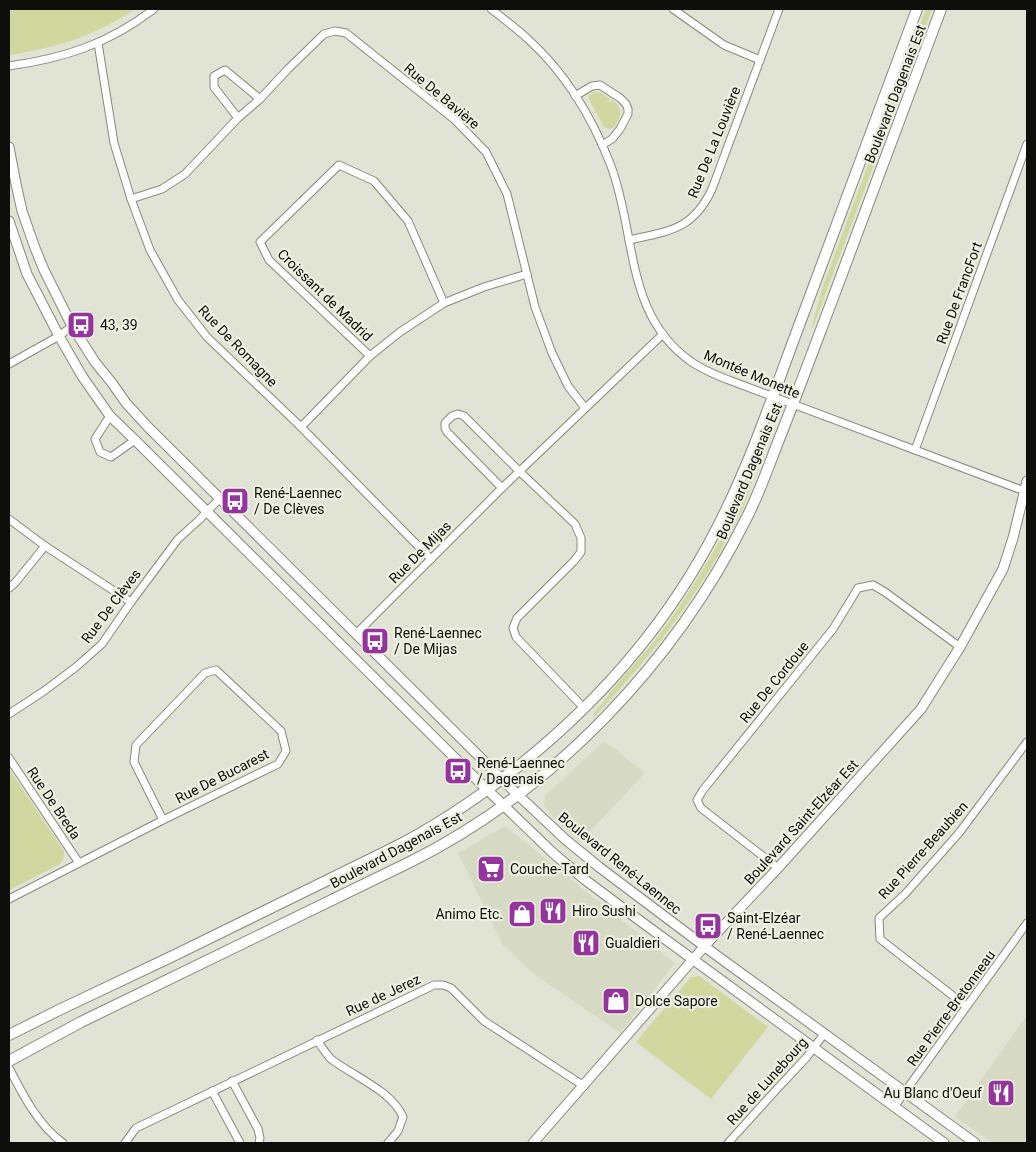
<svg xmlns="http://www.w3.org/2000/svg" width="1036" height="1152" viewBox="0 0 1036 1152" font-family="Roboto,sans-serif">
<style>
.built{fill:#d6d9c3}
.green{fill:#d0d79f}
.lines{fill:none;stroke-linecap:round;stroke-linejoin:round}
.minor-casing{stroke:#87897c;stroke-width:9}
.tertiary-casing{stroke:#87897c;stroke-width:11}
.secondary-casing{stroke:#87897c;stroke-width:12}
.minor{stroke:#fff;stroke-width:7}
.tertiary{stroke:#fff;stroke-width:9}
.secondary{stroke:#fff;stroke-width:10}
.labels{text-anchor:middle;stroke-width:4.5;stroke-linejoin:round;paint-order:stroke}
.street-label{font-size:14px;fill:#0e0f0a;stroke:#eef0e1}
.poi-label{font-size:14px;fill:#0e0f0a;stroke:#eef0e1;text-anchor:start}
</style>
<rect width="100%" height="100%" fill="#e1e3d4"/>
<!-- built -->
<g class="built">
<polygon points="604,741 645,773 580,842 562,826 544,806 545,796"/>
<polygon points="505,826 675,963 620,1033 533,973 503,945 458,853"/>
<polygon points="1027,1015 1027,1143 993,1143 955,1117"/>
</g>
<!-- green -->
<g class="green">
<path d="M9,9H135C95,36 58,47 10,55Z"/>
<polygon points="926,9 932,9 813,327 812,326 822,289"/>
<path d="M593,92L601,93L610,99L608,101L610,102L612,100C624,109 622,116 614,127L609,129L604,127L589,99V96Z"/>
<path d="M754,469H756C752,481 749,494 744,506C737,521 729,535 721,550C686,612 643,665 595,716L593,715C600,706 607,697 614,688C628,671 643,655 657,638C696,586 729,529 754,469Z"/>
<polygon points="9,769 64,851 63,860 60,864 9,890"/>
<polygon points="699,976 768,1027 711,1099 636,1042 691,977"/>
</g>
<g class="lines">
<defs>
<g id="minor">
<path d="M491,9C504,19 517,29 529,40C566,74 593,119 611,166C637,235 624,316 693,363C706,371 720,377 734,382L1027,492"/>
<polyline points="673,9 724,45 760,60"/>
<polyline points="98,43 114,143 131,199 150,250 178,300 207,337 301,427 431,559"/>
<path d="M9,66C65,58 108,44 154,9"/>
<polyline points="575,96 592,86 600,85 620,98 626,104 628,109 628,114 620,129 612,139 602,145"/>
<polyline points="238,118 214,87 214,76 225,70 260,99"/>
<polyline points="131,199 162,189 185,174 238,118 260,99 288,69 324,34 335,31 346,33 455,120 486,152 507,194 535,307 552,353 568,386 585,408"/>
<path d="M629,240C669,231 693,230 712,189L779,9"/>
<polyline points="370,356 269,260 260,242 339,165 374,181 408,221 444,303"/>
<polyline points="9,364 59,336 72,326"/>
<polyline points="110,416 95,439 100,452 111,457 135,440"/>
<polyline points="301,427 370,356 400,332 444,303 484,287 527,274"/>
<polyline points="915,450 1027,144"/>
<polyline points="502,488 447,432 445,428 445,423 452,416 458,414 464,416 519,471 575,524 581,538 581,552 574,561 517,618 513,628 516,637 584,708"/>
<polyline points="9,519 45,546 131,602"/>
<polyline points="9,588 15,583 45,546"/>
<polyline points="356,634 502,488 663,334"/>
<polyline points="9,714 44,691 76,667 102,644 131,602 178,539 199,520 220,498"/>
<polyline points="9,758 79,863"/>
<polyline points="778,868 701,808 697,800 703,790 833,629 858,588 873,585 885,592 960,647"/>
<polyline points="9,899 163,820 278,764 286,751 281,731 216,670 205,673 136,745 134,762 163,820"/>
<polyline points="966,1006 880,939 879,918 905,894 959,833 1027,742"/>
<path d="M317,1040C321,1046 326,1054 331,1059C353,1076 392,1091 403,1117L398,1131L388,1143"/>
<path d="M9,1068C23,1095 38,1125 63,1143"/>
<polyline points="232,1081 258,1129 260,1138 259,1143"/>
<polyline points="212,1091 240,1143"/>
<polyline points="894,1107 1027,923"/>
<polyline points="125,1143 136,1128 434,985 443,985 451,988 484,1021 584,1086"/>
<polyline points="728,1143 776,1090 806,1058 824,1034"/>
</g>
<g id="tertiary">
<polyline points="9,147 16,184 22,211 35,248 44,270 72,326 95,362 112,383 126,403 148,427 517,794 566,840 599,867 716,955 975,1143"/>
<polyline points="9,221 27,274 59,336 82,376 110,416 135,440 472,775 553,853 584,879 628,912 944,1143"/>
<polyline points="533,1143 710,940 778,868 921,709 960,647 1003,569 1013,538 1027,481"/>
</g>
<g id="secondary">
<path d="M9,1035L59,1010L175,955L391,849C437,826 479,797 520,765C601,700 671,619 718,526C754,456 778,380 806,307C843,207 880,108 917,9"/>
<path d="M9,1061L81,1022L410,862C554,790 675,662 746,519C759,494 768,468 778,442C796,397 813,351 830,306C867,207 904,108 941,9"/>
</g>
</defs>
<!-- minor casing -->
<use href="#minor" class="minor-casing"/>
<!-- tertiary casing -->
<use href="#tertiary" class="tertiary-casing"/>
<!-- secondary casing -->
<use href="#secondary" class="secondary-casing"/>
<!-- minor -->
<use href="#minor" class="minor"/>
<!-- tertiary -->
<use href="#tertiary" class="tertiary"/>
<!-- secondary -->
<use href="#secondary" class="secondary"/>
</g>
<!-- icons -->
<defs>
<symbol id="bus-square" viewBox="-11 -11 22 22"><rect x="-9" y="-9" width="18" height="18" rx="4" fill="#94359e" stroke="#eef0e1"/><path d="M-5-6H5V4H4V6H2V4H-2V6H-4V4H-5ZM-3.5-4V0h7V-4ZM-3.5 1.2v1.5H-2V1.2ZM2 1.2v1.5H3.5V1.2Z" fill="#fff"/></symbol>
<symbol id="supermarket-square" viewBox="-11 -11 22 22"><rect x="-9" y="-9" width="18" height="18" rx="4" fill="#94359e" stroke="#eef0e1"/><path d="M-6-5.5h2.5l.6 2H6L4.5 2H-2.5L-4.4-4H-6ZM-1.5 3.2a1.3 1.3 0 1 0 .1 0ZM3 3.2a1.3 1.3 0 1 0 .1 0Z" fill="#fff"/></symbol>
<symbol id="restaurant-square" viewBox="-11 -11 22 22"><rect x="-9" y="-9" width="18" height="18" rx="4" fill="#94359e" stroke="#eef0e1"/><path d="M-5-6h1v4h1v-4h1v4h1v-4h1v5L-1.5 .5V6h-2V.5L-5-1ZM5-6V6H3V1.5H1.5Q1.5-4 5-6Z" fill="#fff"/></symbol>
<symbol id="shop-square" viewBox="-11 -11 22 22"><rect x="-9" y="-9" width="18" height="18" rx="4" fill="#94359e" stroke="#eef0e1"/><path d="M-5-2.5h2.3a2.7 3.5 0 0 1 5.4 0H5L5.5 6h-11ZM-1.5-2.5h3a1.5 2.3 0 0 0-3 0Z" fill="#fff"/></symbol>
</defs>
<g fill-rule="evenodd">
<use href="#bus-square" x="65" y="309" width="32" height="32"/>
<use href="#bus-square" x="219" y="485" width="32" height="32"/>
<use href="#bus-square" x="359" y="625" width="32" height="32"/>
<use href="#bus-square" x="442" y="755" width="32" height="32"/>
<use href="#supermarket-square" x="475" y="853" width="32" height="32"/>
<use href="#restaurant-square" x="537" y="895" width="32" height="32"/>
<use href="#shop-square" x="506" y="898" width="32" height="32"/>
<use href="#bus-square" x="692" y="910" width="32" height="32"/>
<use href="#restaurant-square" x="570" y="927" width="32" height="32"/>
<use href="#shop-square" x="600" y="985" width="32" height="32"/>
<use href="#restaurant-square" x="985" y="1077" width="32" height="32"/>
</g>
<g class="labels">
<!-- street labels -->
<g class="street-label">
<text transform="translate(895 94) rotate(-69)" y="5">Boulevard Dagenais Est</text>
<text transform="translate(442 96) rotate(40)" y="5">Rue De Bavière</text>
<text transform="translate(714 142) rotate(-68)" y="5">Rue De La Louvière</text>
<text transform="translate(959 293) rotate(-70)" y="5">Rue De FrancFort</text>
<text transform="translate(325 295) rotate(44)" y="5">Croissant de Madrid</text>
<text transform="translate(238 346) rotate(46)" y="5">Rue De Romagne</text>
<text transform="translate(752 374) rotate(23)" y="5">Montée Monette</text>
<text transform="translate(749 471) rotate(-67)" y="5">Boulevard Dagenais Est</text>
<text transform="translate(420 552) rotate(-45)" y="5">Rue De Mijas</text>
<text transform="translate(111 606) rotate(-53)" y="5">Rue De Clèves</text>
<text transform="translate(774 682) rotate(-51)" y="5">Rue De Cordoue</text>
<text transform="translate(222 776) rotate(-27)" y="5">Rue De Bucarest</text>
<text transform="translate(54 803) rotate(56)" y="5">Rue De Breda</text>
<text transform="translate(801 822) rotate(-48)" y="5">Boulevard Saint-Elzéar Est</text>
<text transform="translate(396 850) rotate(-28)" y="5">Boulevard Dagenais Est</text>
<text transform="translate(923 850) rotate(-48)" y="5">Rue Pierre-Beaubien</text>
<text transform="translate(620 863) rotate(39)" y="5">Boulevard René-Laennec</text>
<text transform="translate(383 995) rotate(-25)" y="5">Rue de Jerez</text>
<text transform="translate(951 1008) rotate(-54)" y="5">Rue Pierre-Bretonneau</text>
<text transform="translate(767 1081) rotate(-48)" y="5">Rue de Lunebourg</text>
</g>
<!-- poi labels -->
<g class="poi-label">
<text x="100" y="330">43, 39</text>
<text x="254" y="498">René-Laennec<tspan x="254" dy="16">/ De Clèves</tspan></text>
<text x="394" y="638">René-Laennec<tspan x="394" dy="16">/ De Mijas</tspan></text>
<text x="477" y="768">René-Laennec<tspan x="477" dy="16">/ Dagenais</tspan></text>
<text x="510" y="874">Couche-Tard</text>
<text x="572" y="916">Hiro Sushi</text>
<text x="503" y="919" text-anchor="end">Animo Etc.</text>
<text x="727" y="923">Saint-Elzéar<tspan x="727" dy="16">/ René-Laennec</tspan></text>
<text x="605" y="948">Gualdieri</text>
<text x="635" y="1006">Dolce Sapore</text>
<text x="982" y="1098" text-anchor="end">Au Blanc d'Oeuf</text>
</g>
</g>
<!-- border -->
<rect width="1036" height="1152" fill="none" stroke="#0e0f0a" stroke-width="20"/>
</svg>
